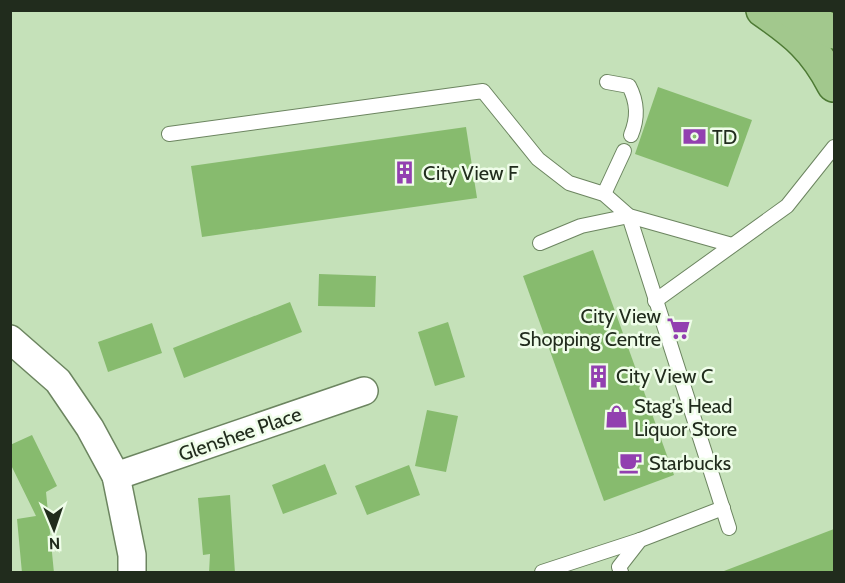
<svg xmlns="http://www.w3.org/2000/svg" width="845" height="583" viewBox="0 0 845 583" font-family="Cabin,sans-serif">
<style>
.building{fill:#87bb6e}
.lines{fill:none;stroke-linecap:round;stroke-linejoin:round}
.service-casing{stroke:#6c8560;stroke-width:16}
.minor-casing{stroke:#6c8560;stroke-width:30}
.primary-casing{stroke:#4d7a34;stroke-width:36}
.service{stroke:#fff;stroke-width:14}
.minor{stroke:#fff;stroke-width:27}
.primary{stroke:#a2c88d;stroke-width:33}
.labels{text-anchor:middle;stroke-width:5;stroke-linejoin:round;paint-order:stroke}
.poi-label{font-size:20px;fill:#212c1d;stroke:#effde9;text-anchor:start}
.street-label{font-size:20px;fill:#212c1d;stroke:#effde9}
</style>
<rect width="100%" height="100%" fill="#c5e1b9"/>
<!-- building -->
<g class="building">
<polygon points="658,87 752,120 728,187 635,154"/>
<polygon points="466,127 477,198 202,237 191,166"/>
<polygon points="593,250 674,475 604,501 523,276"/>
<polygon points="319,274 376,276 375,307 318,306"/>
<polygon points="290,302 302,332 184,378 173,348"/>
<polygon points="448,322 465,377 435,386 418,332"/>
<polygon points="152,323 162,353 108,372 98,342"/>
<polygon points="427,410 458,416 446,472 415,466"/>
<polygon points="32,435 57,486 46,492 54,573 22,573 17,519 36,516 10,463 10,445"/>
<polygon points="325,464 337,494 283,514 272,485"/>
<polygon points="409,465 420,495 367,515 355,486"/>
<polygon points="230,495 235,573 209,573 210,554 203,555 198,498"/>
<polygon points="834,529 834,573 724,573 724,571"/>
</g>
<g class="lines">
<defs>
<g id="service">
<path d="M607,82L629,86C638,103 638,118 631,135"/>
<polyline points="169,134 483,91 538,159 569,183 604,194 629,216 732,245"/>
<polyline points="604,194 624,151"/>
<polyline points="629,216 729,528"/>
<polyline points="540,243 581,226 629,216"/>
<polyline points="655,301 787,206 834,147"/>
<polyline points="542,572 640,540"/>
<polyline points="621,572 619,567 640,540 723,508"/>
</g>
<g id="minor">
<polyline points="10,339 58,381 90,428 116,476 132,555 132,572"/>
<polyline points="116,476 364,391"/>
</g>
<g id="primary">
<path d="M763,10C796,33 815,48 834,85"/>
<polyline points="790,10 834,32"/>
</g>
</defs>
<!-- service casing -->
<use href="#service" class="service-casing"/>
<!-- minor casing -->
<use href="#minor" class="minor-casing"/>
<!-- primary casing -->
<use href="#primary" class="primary-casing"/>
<!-- service -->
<use href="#service" class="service"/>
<!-- minor -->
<use href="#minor" class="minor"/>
<!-- primary -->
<use href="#primary" class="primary"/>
</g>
<!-- icons -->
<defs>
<symbol id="bank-bare" viewBox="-9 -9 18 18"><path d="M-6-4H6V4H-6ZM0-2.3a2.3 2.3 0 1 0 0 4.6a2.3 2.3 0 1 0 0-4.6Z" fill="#9240b0" stroke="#effde9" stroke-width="2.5" paint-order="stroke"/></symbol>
<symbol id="building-bare" viewBox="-9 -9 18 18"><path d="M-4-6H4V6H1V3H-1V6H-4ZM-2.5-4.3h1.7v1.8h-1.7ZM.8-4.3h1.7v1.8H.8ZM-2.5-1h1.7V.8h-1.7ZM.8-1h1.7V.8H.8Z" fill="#9240b0" stroke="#effde9" stroke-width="2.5" paint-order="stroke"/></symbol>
<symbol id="supermarket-bare" viewBox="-9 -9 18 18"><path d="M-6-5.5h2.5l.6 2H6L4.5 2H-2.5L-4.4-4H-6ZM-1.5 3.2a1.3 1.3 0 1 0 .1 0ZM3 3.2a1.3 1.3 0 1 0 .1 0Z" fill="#9240b0" stroke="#effde9" stroke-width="2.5" paint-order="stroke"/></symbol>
<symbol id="shop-bare" viewBox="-9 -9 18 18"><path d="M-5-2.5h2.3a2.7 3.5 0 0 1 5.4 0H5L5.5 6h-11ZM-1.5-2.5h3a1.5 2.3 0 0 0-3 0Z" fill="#9240b0" stroke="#effde9" stroke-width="2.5" paint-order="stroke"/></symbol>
<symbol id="cafe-bare" viewBox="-9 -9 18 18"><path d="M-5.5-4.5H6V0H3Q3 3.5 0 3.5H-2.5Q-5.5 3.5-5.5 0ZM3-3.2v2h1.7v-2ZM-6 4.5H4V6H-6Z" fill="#9240b0" stroke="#effde9" stroke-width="2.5" paint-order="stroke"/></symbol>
</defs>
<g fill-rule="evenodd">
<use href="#bank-bare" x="678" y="120" width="33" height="33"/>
<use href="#building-bare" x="388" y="156" width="33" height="33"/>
<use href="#supermarket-bare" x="662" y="312" width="33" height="33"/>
<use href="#building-bare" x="582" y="360" width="33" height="33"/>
<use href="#shop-bare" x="600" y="400" width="33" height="33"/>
<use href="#cafe-bare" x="614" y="446" width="33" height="33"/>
</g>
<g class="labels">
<!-- poi labels -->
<g class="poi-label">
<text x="712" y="144">TD</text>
<text x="423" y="180">City View F</text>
<text x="661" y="323" text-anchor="end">City View<tspan x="661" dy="23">Shopping Centre</tspan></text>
<text x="616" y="383">City View C</text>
<text x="634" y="413">Stag's Head<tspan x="634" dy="23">Liquor Store</tspan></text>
<text x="649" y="470">Starbucks</text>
</g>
<!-- street labels -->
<g class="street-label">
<text transform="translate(240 434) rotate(-19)" y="7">Glenshee Place</text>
</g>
</g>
<!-- border -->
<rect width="845" height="583" fill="none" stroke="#212c1d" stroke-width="24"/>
<!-- north arrow -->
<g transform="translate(54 529) rotate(178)" stroke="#effde9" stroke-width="4.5" paint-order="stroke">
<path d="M0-4.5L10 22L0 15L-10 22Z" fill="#212c1d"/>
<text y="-9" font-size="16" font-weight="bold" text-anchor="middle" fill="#212c1d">N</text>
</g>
</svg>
